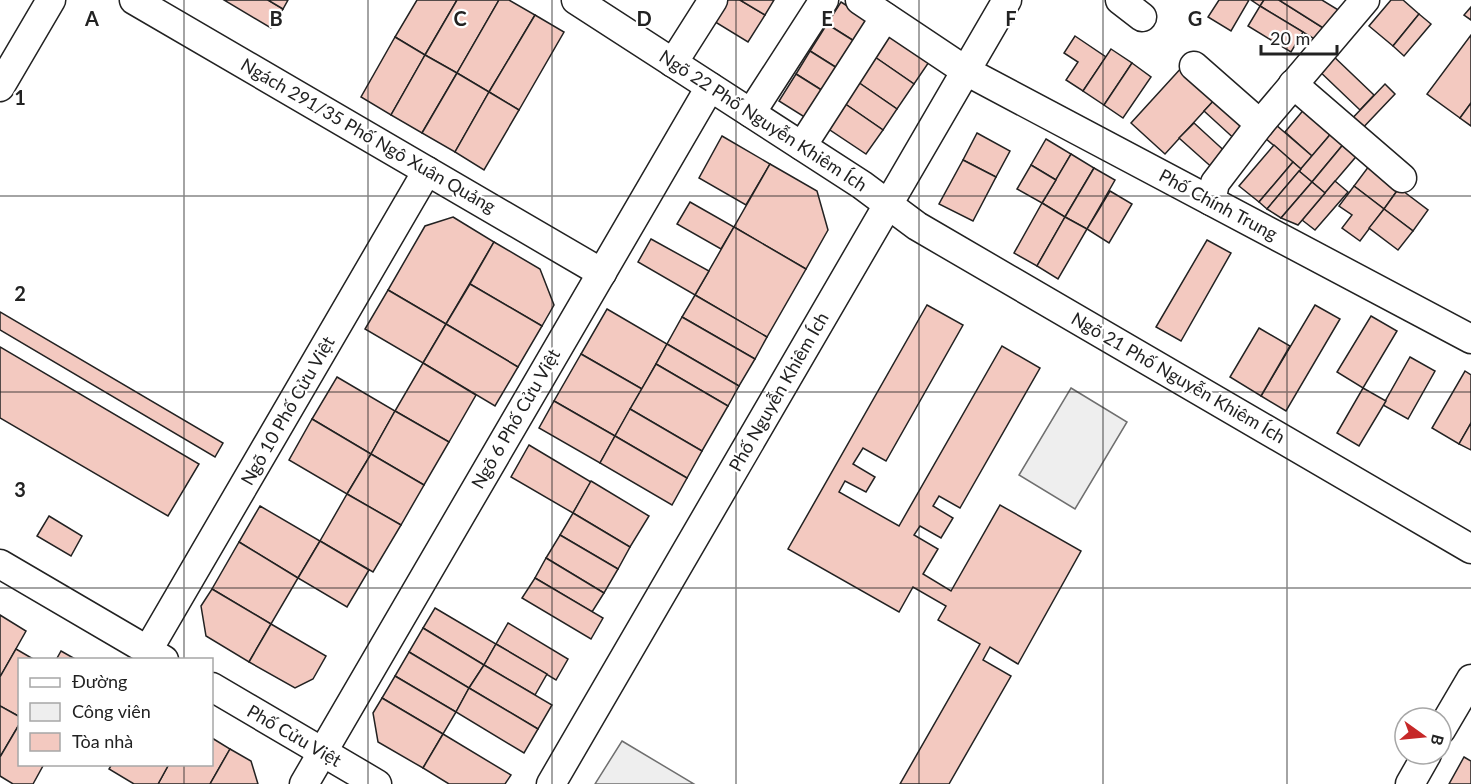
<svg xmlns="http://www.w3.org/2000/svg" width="1471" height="784" viewBox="0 0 1471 784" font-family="Lato,sans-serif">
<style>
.green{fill:#eee;stroke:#6f6f6f;stroke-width:1.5}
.building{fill:#f3c9c0;stroke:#222;stroke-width:1.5}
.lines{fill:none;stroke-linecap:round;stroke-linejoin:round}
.minor-casing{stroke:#222;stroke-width:31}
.minor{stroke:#fff;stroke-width:28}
.grid{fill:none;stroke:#222;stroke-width:1.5;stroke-opacity:0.55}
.labels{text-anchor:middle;stroke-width:4.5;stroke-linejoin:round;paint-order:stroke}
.street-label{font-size:18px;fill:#222;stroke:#fff}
.grid-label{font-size:20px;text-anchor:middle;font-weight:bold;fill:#222;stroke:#fff;stroke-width:4.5;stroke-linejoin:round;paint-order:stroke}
</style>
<rect width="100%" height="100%" fill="#fff"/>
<!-- green -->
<g class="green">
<polygon points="1071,388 1127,422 1075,509 1019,475"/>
<polygon points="622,741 694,784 595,784"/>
</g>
<!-- building -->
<g class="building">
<polygon points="224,0 268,0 283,9 271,28"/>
<polygon points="268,0 288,0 283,9"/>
<polygon points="417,0 457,0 425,55 395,37"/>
<polygon points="457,0 499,0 457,73 425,55"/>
<polygon points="499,0 509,0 535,15 489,92 457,73"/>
<polygon points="725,0 740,0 765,15 748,42 712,20"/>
<polygon points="740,0 774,0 765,15"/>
<polygon points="1219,0 1249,0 1231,31 1208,17"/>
<polygon points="1251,0 1264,0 1260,6"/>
<polygon points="1264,0 1279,0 1328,31 1321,43 1260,6"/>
<polygon points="1279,0 1322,0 1340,11 1328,31"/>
<polygon points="1391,0 1403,0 1419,14 1393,46 1369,26"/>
<polygon points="841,2 876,24 862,46 827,24"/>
<polygon points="1260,6 1303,32 1291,52 1248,26"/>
<polygon points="1471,7 1471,20 1464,15"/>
<polygon points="1419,14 1431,24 1404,56 1393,46"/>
<polygon points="535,15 564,32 519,110 489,92"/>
<polygon points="827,24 862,46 845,73 810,51"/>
<polygon points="887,33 929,62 914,84 872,55"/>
<polygon points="1471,35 1471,103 1460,118 1427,94"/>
<polygon points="1075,36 1106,57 1083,91 1066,80 1078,62 1064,53"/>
<polygon points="395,37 425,55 391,115 361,97"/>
<polygon points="1111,49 1132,63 1104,105 1083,91"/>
<polygon points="810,51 845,73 831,96 796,74"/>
<polygon points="1329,52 1374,95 1360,110 1315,67"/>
<polygon points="425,55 457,73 422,133 391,115"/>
<polygon points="872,55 914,84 897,109 855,80"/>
<polygon points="1132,63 1151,77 1123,118 1104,105"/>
<polygon points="1183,66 1217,97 1165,154 1131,123"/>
<polygon points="457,73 489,92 455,152 422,133"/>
<polygon points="796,74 831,96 814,123 779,101"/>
<polygon points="855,80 897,109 883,130 841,101"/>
<polygon points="1385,84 1395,94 1357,134 1346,125"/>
<polygon points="489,92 519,110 484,170 455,152"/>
<polygon points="1217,97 1251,129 1239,143 1204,111"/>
<polygon points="841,101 883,130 866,154 824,126"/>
<polygon points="1471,103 1471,126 1460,118"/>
<polygon points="1306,107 1334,130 1312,156 1285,132"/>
<polygon points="1269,119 1312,156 1301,169 1258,132"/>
<polygon points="1194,123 1230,156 1216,171 1179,138"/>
<polygon points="1334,130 1346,141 1312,182 1299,171"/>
<polygon points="977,133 1010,151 996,177 963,160"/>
<polygon points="722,136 770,164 746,205 699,178"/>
<polygon points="1046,139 1071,154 1056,180 1031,165"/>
<polygon points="1346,141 1360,152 1325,193 1312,182"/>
<polygon points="1274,145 1293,162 1259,202 1239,186"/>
<polygon points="1071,154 1094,168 1065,217 1042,203"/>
<polygon points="963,160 996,177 973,221 939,204"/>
<polygon points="1293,162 1301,169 1267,209 1259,202"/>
<polygon points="770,164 817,191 828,230 806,269 734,227"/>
<polygon points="1031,165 1056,180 1042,203 1017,189"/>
<polygon points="1369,166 1399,188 1384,209 1354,186"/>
<polygon points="1094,168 1115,180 1087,229 1065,217"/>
<polygon points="1299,171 1312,182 1281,218 1267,209"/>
<polygon points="1335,181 1348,192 1315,230 1302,220"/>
<polygon points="1312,182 1325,193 1298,225 1281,218"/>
<polygon points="1354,186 1384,209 1360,241 1342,228 1352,215 1339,206"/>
<polygon points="1399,188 1428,210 1413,231 1384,209"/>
<polygon points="1110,191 1132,204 1109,243 1087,229"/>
<polygon points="690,202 734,227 721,249 677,224"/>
<polygon points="1042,203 1065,217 1037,266 1014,253"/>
<polygon points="1384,209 1413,231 1398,250 1369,228"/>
<polygon points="453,217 494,242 446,324 388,290 425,226"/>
<polygon points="1065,217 1087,229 1058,279 1037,266"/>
<polygon points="734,227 806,269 767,337 695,295"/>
<polygon points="651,239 709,271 695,295 638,262"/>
<polygon points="1207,240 1231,253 1181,341 1156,327"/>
<polygon points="494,242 540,269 554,305 542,326 470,284"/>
<polygon points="470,284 542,326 518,367 446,324"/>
<polygon points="388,290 446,324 423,363 365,329"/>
<polygon points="695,295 767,337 755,359 682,317"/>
<polygon points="927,305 963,325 886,461 863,448 853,464 875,477 866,492 845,481 839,492 899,526 1002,346 1040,368 960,508 939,496 933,506 953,518 941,538 920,526 914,535 938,549 923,574 951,591 1000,505 1081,551 1018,664 990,647 983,660 1011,676 949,784 900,784 980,644 938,620 946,606 913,587 899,612 788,549"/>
<polygon points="1315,305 1340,319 1286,411 1261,396"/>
<polygon points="607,309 667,344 642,389 581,354"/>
<polygon points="0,312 223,443 215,457 0,330"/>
<polygon points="1371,316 1397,331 1363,388 1337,372"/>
<polygon points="682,317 755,359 739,386 667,344"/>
<polygon points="446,324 518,367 495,406 423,363"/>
<polygon points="1259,328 1290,346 1261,396 1230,377"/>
<polygon points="667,344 739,386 728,406 656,364"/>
<polygon points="0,347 199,464 168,516 0,418"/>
<polygon points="581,354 642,389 615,436 554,401"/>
<polygon points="1410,357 1435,371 1408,419 1383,405"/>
<polygon points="423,363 476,395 449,442 395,411"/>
<polygon points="656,364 728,406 702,451 630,409"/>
<polygon points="1465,371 1471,375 1471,423 1459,444 1432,428"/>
<polygon points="337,377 395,411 371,454 312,419"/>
<polygon points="1363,388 1386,401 1359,446 1337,433"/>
<polygon points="554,401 615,436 600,463 539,428"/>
<polygon points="630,409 702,451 687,478 615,436"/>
<polygon points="395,411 449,442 424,485 371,454"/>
<polygon points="312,419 371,454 347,494 289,460"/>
<polygon points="1471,423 1471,450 1459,444"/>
<polygon points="615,436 687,478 672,505 600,463"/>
<polygon points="529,445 591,482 573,513 511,477"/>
<polygon points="371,454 424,485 401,525 347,494"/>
<polygon points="591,481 649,516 630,547 573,513"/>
<polygon points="347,494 401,525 373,572 320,541"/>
<polygon points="260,506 320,541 298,578 239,542"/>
<polygon points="573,513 630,547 618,569 560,535"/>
<polygon points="49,516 82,536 71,556 37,536"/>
<polygon points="560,535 618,569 604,593 546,558"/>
<polygon points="320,541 369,570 347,607 298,578"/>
<polygon points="239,542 298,578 271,624 212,589"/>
<polygon points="546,558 604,593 592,612 535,578"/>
<polygon points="535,578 603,618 591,639 522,598"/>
<polygon points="212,589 271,624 249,662 206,636 201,606"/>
<polygon points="435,608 496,644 484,665 423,628"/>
<polygon points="0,615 26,631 0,677"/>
<polygon points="508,623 568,659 556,680 496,644"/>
<polygon points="271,624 326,656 313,679 295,688 249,662"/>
<polygon points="423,628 484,665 469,688 409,652"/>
<polygon points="496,644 547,674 535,695 484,665"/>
<polygon points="16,649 35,660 20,660 20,717 0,706 0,677"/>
<polygon points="61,651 77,660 56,660"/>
<polygon points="409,652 469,688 456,712 395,676"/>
<polygon points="484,665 552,705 538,729 469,688"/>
<polygon points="395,676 456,712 443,734 382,698"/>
<polygon points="469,688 538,729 524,753 456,712"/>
<polygon points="382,698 443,734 423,768 378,742 373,713"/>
<polygon points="0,706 20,717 20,723 0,757"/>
<polygon points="20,723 20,764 44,764 33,784 13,784 0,776 0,757"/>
<polygon points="443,734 511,775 505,784 449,784 423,768"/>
<polygon points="212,738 230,749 210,784 158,784 169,764 212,764"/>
<polygon points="230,749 251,761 258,784 210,784"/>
<polygon points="1464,757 1471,761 1471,784 1449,784"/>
<polygon points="112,764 169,764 158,784 134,784 109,769"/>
</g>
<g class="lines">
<defs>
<g id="minor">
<polyline points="134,0 602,273"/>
<polyline points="576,0 862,185 917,226 1471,549"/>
<polyline points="860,0 966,71 1471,339"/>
<polyline points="1120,0 1142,17"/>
<polyline points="673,63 713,0"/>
<polyline points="1194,66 1260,124"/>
<polyline points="1293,84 1402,178"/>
<polyline points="0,87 51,0"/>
<polyline points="751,113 824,0"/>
<polyline points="802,146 885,17"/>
<polyline points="1211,201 1215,183 1260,124 1365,0"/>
<polyline points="0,564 164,660"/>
<polyline points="148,650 427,171"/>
<polyline points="212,687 377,784"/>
<polyline points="1441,730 1471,679"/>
<polyline points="304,784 710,87"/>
<polyline points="551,784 1007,0"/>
<polyline points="1410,784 1427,754"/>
</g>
</defs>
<!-- minor casing -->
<use href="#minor" class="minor-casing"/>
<!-- minor -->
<use href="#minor" class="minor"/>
</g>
<!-- grid -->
<path class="grid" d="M184,0V660M368,0V784M552,0V784M736,0V784M919,0V784M1103,0V784M1287,0V784M0,196H1471M0,392H1471M0,588H1471M184,764V784"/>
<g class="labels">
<!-- street labels -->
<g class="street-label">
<text transform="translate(763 121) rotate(33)" y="6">Ngõ 22 Phố Nguyễn Khiêm Ích</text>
<text transform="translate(368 136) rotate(30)" y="6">Ngách 291/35 Phố Ngô Xuân Quảng</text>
<text transform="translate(1218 205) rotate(28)" y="6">Phố Chính Trung</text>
<text transform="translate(1178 378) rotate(30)" y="6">Ngõ 21 Phố Nguyễn Khiêm Ích</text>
<text transform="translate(779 392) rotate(-60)" y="6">Phố Nguyễn Khiêm Ích</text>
<text transform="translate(288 411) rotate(-60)" y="6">Ngõ 10 Phố Cửu Việt</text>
<text transform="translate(516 419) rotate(-60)" y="6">Ngõ 6 Phố Cửu Việt</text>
<text transform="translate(294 736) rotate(30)" y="6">Phố Cửu Việt</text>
</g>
</g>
<g class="grid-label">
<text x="92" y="26">A</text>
<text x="276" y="26">B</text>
<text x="460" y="26">C</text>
<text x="644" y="26">D</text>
<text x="827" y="26">E</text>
<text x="1011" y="26">F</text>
<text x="1195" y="26">G</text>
<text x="20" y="105">1</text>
<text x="20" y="301">2</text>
<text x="20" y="497">3</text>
</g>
<!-- legend -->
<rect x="18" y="658" width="195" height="108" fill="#ffffff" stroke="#a7a7a7" stroke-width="1.5"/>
<rect x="30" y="678" width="30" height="9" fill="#ffffff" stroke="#a7a7a7" stroke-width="1.5"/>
<text x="72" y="688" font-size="18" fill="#222222">Đường</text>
<rect x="30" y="703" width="30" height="18" fill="#eeeeee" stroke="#a7a7a7" stroke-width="1.5"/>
<text x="72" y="718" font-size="18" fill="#222222">Công viên</text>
<rect x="30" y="733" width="30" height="18" fill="#f3c9c0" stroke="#a7a7a7" stroke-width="1.5"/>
<text x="72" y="748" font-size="18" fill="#222222">Tòa nhà</text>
<!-- north arrow -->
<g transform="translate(1423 736) rotate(105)"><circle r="28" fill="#ffffff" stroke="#a7a7a7" stroke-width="1.5"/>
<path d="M0-4.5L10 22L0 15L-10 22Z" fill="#c62828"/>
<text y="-9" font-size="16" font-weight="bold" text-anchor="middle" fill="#222222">B</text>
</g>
<!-- scale -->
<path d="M1261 45v9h76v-9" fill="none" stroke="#222222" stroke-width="3"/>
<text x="1270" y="45" font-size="18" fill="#222222" stroke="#ffffff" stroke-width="4.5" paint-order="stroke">20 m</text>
</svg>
